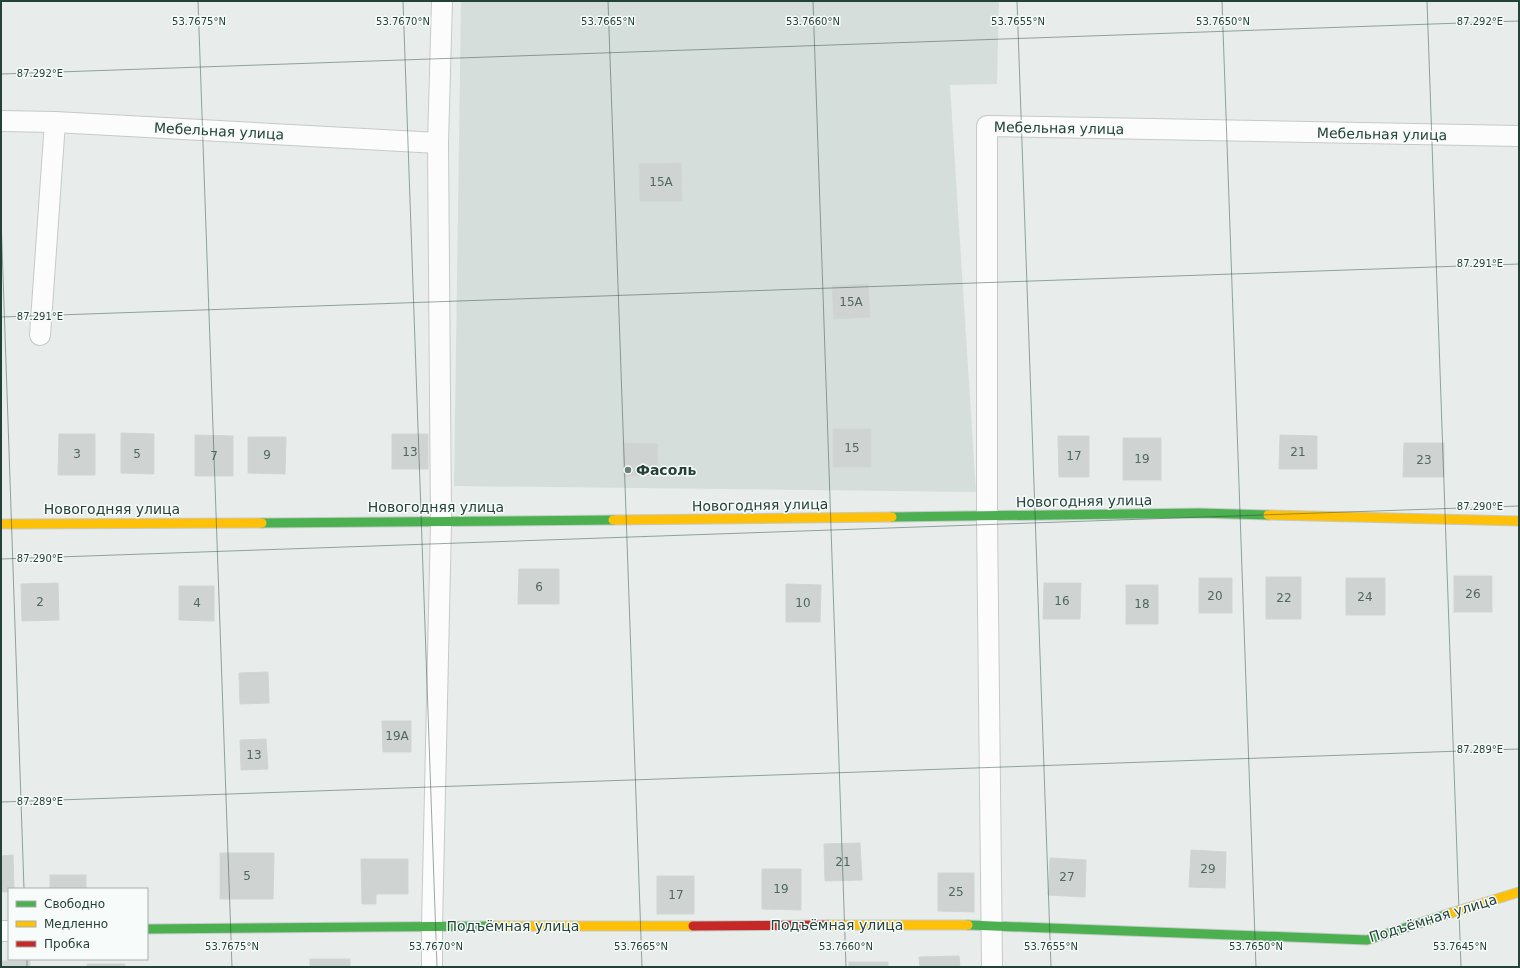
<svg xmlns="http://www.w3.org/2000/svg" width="1520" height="968" viewBox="0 0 1520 968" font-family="'DejaVu Sans',sans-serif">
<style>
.built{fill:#d6dedb}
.building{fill:#cfd4d2;stroke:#d1d6d4}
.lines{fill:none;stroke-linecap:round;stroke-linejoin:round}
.street-casing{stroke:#c5cac8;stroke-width:22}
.fast-casing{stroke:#c3cbc8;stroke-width:11}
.slow-casing{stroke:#c3cbc8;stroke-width:11}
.jam-casing{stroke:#c3cbc8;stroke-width:11}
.street{stroke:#fcfcfc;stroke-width:20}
.fast{stroke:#4caf50;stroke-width:9}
.slow{stroke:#ffc107;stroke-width:9}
.jam{stroke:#c62828;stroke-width:9}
.ticks{fill:none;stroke:#24423a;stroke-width:1;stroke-opacity:0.45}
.poi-dot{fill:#697e78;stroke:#f7fbf9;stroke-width:1.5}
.labels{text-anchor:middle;stroke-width:3;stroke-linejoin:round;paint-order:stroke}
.number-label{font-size:12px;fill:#506761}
.street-label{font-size:14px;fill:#24423a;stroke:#f7fbf9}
.poi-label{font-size:14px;font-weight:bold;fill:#24423a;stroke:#f7fbf9;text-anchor:start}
.ticks-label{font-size:10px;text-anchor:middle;fill:#24423a;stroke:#f7fbf9;stroke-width:3;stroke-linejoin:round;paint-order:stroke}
</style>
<rect width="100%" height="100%" fill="#e8edeb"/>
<!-- built -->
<polygon class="built" points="461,1 999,1 997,84 950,85 976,492 454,486"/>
<!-- building -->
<g class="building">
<polygon points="681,163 682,201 640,201 639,164"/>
<polygon points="868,284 870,317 834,319 832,286"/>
<rect x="833" y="429" width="38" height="38"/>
<polygon points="121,433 154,434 154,474 121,473"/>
<polygon points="59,434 95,434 95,475 58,475"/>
<rect x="392" y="434" width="36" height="35"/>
<polygon points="195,435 233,436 233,476 195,476"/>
<polygon points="1280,435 1317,436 1317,469 1279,469"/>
<polygon points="1058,436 1089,436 1089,477 1059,477"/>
<polygon points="248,437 286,437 285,474 248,473"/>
<rect x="1123" y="438" width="38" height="42"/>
<polygon points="623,443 658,444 657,476 623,476"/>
<polygon points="1404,443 1444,443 1444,477 1403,477"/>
<polygon points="519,569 559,569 559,604 518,604"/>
<rect x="1454" y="576" width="38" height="36"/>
<rect x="1266" y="577" width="35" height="42"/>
<rect x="1199" y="578" width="33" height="35"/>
<rect x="1346" y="578" width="39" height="37"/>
<polygon points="58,583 59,620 22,621 21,584"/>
<polygon points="1044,583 1081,583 1080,619 1043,619"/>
<polygon points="786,584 821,585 820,622 786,622"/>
<rect x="1126" y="585" width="32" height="39"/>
<polygon points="179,586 214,586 214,621 179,620"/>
<polygon points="268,672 269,703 240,704 239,673"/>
<polygon points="382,721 411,721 411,752 383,752"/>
<polygon points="266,739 268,769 241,770 240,740"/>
<polygon points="860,843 862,880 825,881 824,844"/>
<polygon points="1191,850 1226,852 1225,888 1189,887"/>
<polygon points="220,853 274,853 273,899 220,899"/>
<polygon points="13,855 14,889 9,889 9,892 1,892 1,856"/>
<polygon points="1050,858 1086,860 1085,897 1048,895"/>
<polygon points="361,859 408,859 408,894 376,894 376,904 362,904"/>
<polygon points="762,869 801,869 801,910 762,909"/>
<polygon points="938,873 974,873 974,912 938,911"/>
<rect x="50" y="875" width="36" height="14"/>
<rect x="657" y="876" width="37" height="38"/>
<polygon points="959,956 960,967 920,967 919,957"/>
<rect x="310" y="959" width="40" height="8"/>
<rect x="1" y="961" width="29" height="6"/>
<rect x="849" y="962" width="39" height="5"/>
<rect x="87" y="964" width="38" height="3"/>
</g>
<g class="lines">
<defs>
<g id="street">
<polyline points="1,121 55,122 438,143"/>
<polyline points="40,335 55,122"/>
<polyline points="1,931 9,931"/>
<polyline points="432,967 432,926 441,522 438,143 442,1"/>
<polyline points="992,967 987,517 987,126 1519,136"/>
</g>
<g id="fast">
<polyline points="892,517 1199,513 1268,515"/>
<polyline points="262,523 613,520"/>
<polyline points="968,925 1367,940 1451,913"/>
<polyline points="147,929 495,926"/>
</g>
<g id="slow">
<polyline points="1268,515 1519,521"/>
<polyline points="613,520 892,517"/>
<polyline points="1,524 262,523"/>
<polyline points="1451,913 1519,892"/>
<polyline points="827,925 968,925"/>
<polyline points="495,926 693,926"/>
</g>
<polyline id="jam" points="693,926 827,925"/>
</defs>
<!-- street casing -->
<use href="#street" class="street-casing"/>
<!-- fast casing -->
<use href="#fast" class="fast-casing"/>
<!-- slow casing -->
<use href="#slow" class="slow-casing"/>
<!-- jam casing -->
<use href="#jam" class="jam-casing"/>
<!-- street -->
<use href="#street" class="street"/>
<!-- fast -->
<use href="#fast" class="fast"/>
<!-- slow -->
<use href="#slow" class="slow"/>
<!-- jam -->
<use href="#jam" class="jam"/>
</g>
<!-- ticks -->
<path class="ticks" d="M198,1L232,967M403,1L437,967M608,1L642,967M813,1L846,967M1017,1L1051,967M1222,1L1256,967M1427,1L1461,967M1,74L1519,21M1,217L24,889M1,317L1519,264M1,559L1519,506M1,802L1519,749M27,959V967"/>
<!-- markers -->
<circle class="poi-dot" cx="628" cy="470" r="4"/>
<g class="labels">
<!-- number labels -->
<g class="number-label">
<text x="661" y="186">15А</text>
<text x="851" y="306">15А</text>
<text x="852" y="452">15</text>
<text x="410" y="456">13</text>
<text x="1298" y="456">21</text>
<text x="77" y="458">3</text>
<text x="137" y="458">5</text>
<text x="267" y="459">9</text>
<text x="214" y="460">7</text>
<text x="1074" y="460">17</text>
<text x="1142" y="463">19</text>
<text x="1424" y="464">23</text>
<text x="539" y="591">6</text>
<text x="1473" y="598">26</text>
<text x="1215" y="600">20</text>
<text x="1365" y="601">24</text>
<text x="1284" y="602">22</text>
<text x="1062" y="605">16</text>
<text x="40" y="606">2</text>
<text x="197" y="607">4</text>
<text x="803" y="607">10</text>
<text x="1142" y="608">18</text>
<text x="397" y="740">19А</text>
<text x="254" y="759">13</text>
<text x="843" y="866">21</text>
<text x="1208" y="873">29</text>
<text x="247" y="880">5</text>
<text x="1067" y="881">27</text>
<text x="781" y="893">19</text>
<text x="956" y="896">25</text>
<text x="676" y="899">17</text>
</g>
<!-- street labels -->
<g class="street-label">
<text transform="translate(1059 128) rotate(1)" y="5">Мебельная улица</text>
<text transform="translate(219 131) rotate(3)" y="5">Мебельная улица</text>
<text transform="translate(1382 134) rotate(1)" y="5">Мебельная улица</text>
<text transform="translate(1084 501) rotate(-1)" y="5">Новогодняя улица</text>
<text transform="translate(760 505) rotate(-1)" y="5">Новогодняя улица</text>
<text x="436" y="512">Новогодняя улица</text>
<text x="112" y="514">Новогодняя улица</text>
<text transform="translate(1433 918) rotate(-17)" y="5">Подъёмная улица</text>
<text x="837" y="930">Подъёмная улица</text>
<text x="513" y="931">Подъёмная улица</text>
</g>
<!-- poi labels -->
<g class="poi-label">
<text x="636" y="475">Фасоль</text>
</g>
</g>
<g class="ticks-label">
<text x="1480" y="25">87.292°E</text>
<text x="199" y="25">53.7675°N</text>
<text x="403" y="25">53.7670°N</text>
<text x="608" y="25">53.7665°N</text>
<text x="813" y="25">53.7660°N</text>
<text x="1018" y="25">53.7655°N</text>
<text x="1223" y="25">53.7650°N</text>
<text x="40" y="77">87.292°E</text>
<text x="1480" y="267">87.291°E</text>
<text x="40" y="320">87.291°E</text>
<text x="1480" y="510">87.290°E</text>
<text x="40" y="562">87.290°E</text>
<text x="1480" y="753">87.289°E</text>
<text x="40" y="805">87.289°E</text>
<text x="232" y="950">53.7675°N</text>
<text x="436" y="950">53.7670°N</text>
<text x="641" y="950">53.7665°N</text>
<text x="846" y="950">53.7660°N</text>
<text x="1051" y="950">53.7655°N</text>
<text x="1256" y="950">53.7650°N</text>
<text x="1460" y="950">53.7645°N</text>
</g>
<!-- border -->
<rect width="1520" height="968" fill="none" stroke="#24423a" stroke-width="4"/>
<!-- legend -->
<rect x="8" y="888" width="140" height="72" fill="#f7fbf9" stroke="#a3b1ad"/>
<rect x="16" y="901" width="20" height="6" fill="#4caf50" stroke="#a3b1ad"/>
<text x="44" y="908" font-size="12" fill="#24423a">Свободно</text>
<rect x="16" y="921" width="20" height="6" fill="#ffc107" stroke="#a3b1ad"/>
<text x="44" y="928" font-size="12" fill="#24423a">Медленно</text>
<rect x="16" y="941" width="20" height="6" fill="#c62828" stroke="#a3b1ad"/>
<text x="44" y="948" font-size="12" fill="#24423a">Пробка</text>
</svg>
